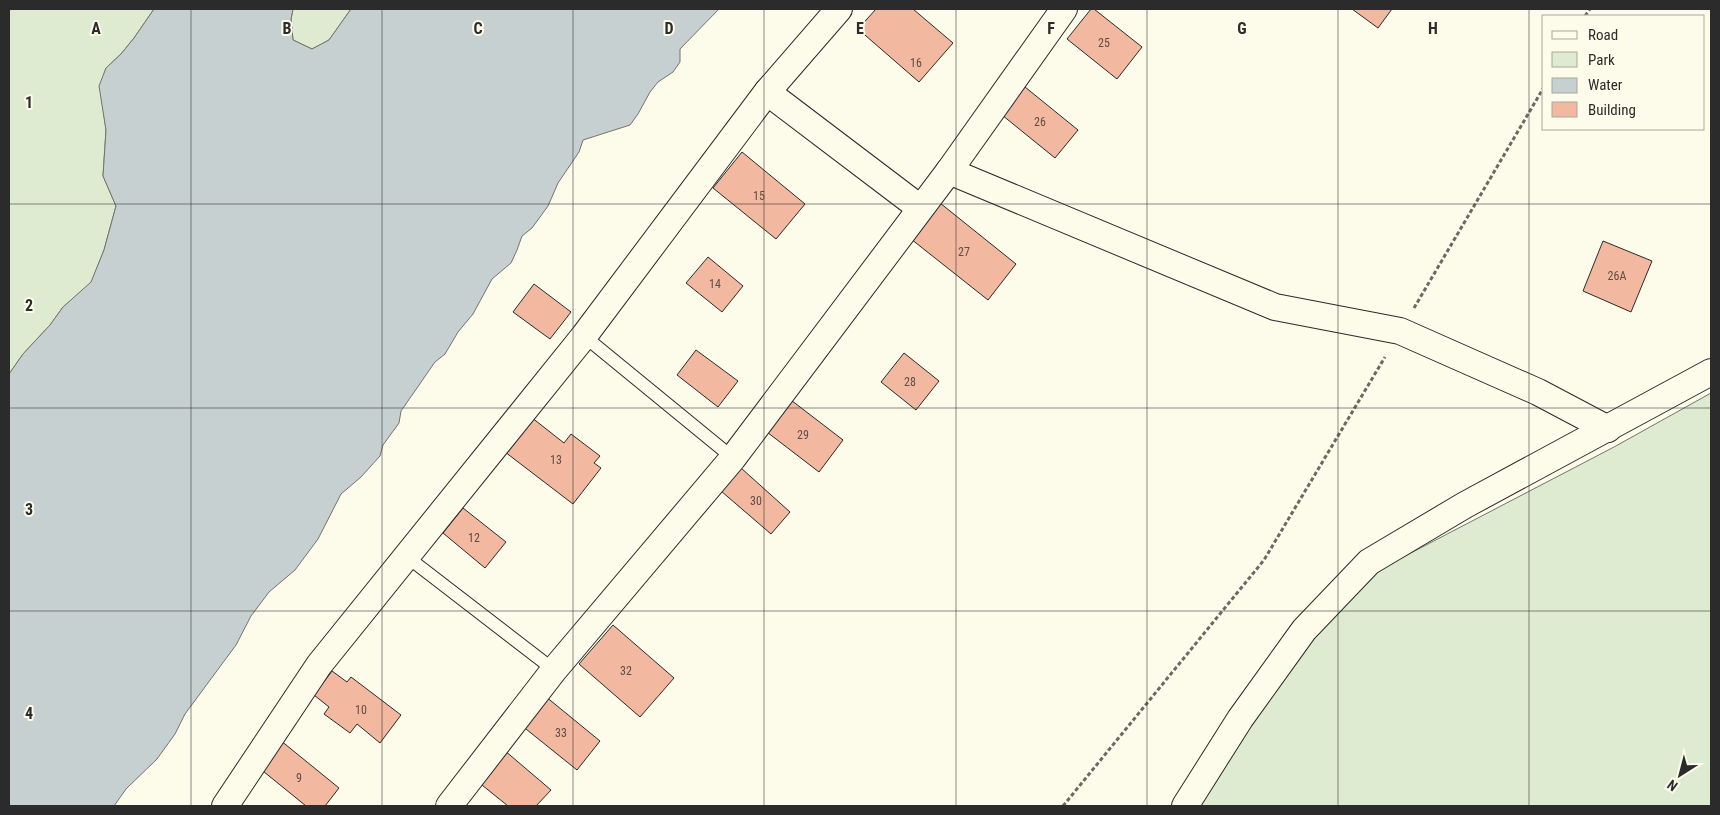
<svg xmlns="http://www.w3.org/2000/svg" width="1720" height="815" viewBox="0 0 1720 815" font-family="'Roboto Condensed',sans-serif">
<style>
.green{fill:#deebd1;stroke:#74746e}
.water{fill:#c7d0d0;stroke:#74746e}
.building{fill:#f2b8a0;stroke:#2b2b2b}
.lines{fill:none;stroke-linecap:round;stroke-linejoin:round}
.service-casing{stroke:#2b2b2b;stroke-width:14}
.minor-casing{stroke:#2b2b2b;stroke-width:28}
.path{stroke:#6a6964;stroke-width:3;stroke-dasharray:4 2.5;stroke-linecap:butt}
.service{stroke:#fdfbea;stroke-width:12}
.minor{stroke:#fdfbea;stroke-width:26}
.grid{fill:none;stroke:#2b2b2b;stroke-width:1;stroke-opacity:0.55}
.labels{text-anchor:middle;stroke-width:4;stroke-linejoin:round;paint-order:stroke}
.number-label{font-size:12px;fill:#5d4e48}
.grid-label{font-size:16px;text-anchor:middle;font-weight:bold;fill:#2b2b2b;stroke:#fdfbea;stroke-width:4;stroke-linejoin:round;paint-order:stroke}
</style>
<rect width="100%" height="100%" fill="#fdfbea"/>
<!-- green -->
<g class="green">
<polygon points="9,9 154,9 134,38 121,54 106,68 100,86 106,130 103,176 116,206 104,250 91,283 63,307 50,325 23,354 9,374"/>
<polygon points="293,9 351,9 329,40 312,49 293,40 291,19"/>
<polygon points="1711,393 1711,806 1198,806 1247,727 1315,631 1382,568 1614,447"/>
</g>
<!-- water -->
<polygon class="water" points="154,9 293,9 291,19 293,40 312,49 329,40 351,9 719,9 680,49 680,62 673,72 658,82 650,92 638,114 630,125 583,140 579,152 558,183 548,206 532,228 522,236 517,250 511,263 492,279 473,314 458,332 445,354 435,362 401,411 399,423 383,445 380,456 361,477 341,494 318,539 295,570 269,592 251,616 236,645 185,714 175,734 157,759 126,789 114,806 9,806 9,374 23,354 50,325 63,307 91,282 104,250 116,206 103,176 106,130 99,86 106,68 121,54 134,38"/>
<!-- building -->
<g class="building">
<polygon points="876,9 913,9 953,43 919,82 858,29"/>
<polygon points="1091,9 1094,9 1142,47 1117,79 1067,39"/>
<polygon points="1352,9 1392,9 1378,28"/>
<polygon points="1025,87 1078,130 1055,158 1002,115"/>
<polygon points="742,152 805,204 776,239 713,188"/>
<polygon points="940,203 1016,264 988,300 911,239"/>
<polygon points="1603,241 1652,261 1631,312 1583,291"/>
<polygon points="708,257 743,286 722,312 686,283"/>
<polygon points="534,284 571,312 550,339 513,312"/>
<polygon points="696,350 738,381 718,407 677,375"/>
<polygon points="904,353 939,381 916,410 881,382"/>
<polygon points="787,397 843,440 819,472 763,429"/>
<polygon points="531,417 564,443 571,434 600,456 594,463 601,468 573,504 505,452"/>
<polygon points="741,468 790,512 771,534 721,491"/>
<polygon points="463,508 506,542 485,568 443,533"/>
<polygon points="613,625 674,678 640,717 579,664"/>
<polygon points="332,671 347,682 351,677 401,715 380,743 357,724 350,733 324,714 329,707 314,695"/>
<polygon points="545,696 600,741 577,770 521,725"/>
<polygon points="280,740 339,788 325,806 306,806 258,767"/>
<polygon points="504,750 551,790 536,806 508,806 477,781"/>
</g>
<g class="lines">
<defs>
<g id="service">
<polyline points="584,336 733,458"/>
<polyline points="406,556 554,670"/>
</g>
<g id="minor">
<polyline points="767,92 920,208"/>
<polyline points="949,171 1275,307 1400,331 1538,392 1608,429"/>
<polyline points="225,806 319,665 584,336 767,92 839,9"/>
<polyline points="449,806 554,670 733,458 949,171 1064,9"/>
<polyline points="1185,806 1240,719 1304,630 1369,562 1465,505 1711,372"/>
</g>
</defs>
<!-- service casing -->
<use href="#service" class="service-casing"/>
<!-- minor casing -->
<use href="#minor" class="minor-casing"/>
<!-- path -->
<g class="path">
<polyline points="1585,16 1590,9"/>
<polyline points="1414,308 1544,87"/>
<polyline points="1063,806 1264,560 1385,357"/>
</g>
<!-- service -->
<use href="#service" class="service"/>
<!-- minor -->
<use href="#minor" class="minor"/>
</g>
<!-- grid -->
<path class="grid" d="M191,9V806M382,9V806M573,9V806M764,9V806M956,9V806M1147,9V806M1338,9V806M1529,9V806M9,204H1711M9,408H1711M9,611H1711"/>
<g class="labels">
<!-- number labels -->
<g class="number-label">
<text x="1104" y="47">25</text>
<text x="916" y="67">16</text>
<text x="1040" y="126">26</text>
<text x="759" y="200">15</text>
<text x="964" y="256">27</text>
<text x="1617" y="280">26А</text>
<text x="715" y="288">14</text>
<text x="910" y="386">28</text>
<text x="803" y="439">29</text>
<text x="556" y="464">13</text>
<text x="756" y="505">30</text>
<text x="474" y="542">12</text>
<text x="626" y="675">32</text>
<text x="361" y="714">10</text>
<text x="561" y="737">33</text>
<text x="299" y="782">9</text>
</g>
</g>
<g class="grid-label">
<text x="96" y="34">A</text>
<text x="287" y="34">B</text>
<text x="478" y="34">C</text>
<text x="669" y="34">D</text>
<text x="860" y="34">E</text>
<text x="1051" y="34">F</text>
<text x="1242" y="34">G</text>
<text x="1433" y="34">H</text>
<text x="29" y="108">1</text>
<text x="29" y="311">2</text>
<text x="29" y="515">3</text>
<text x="29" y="719">4</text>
</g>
<!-- border -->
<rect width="1720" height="815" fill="none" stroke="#2b2b2b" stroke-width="20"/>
<!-- legend -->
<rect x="1542" y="15" width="162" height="115" fill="#fdfbea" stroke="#a9a89e"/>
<rect x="1552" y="31" width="25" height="8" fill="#fdfbea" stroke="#a9a89e"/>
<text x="1588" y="40" font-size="15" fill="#2b2b2b">Road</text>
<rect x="1552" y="52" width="25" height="15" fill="#deebd1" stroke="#a9a89e"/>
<text x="1588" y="65" font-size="15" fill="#2b2b2b">Park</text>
<rect x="1552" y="78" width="25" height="15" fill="#c7d0d0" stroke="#a9a89e"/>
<text x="1588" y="90" font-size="15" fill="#2b2b2b">Water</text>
<rect x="1552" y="102" width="25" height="15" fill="#f2b8a0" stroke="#a9a89e"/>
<text x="1588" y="115" font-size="15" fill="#2b2b2b">Building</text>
<!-- north arrow -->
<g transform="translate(1680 775) rotate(216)" stroke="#fdfbea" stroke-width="4" paint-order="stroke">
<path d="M0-4L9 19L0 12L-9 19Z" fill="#2b2b2b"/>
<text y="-8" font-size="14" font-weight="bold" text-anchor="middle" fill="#2b2b2b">N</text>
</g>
</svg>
